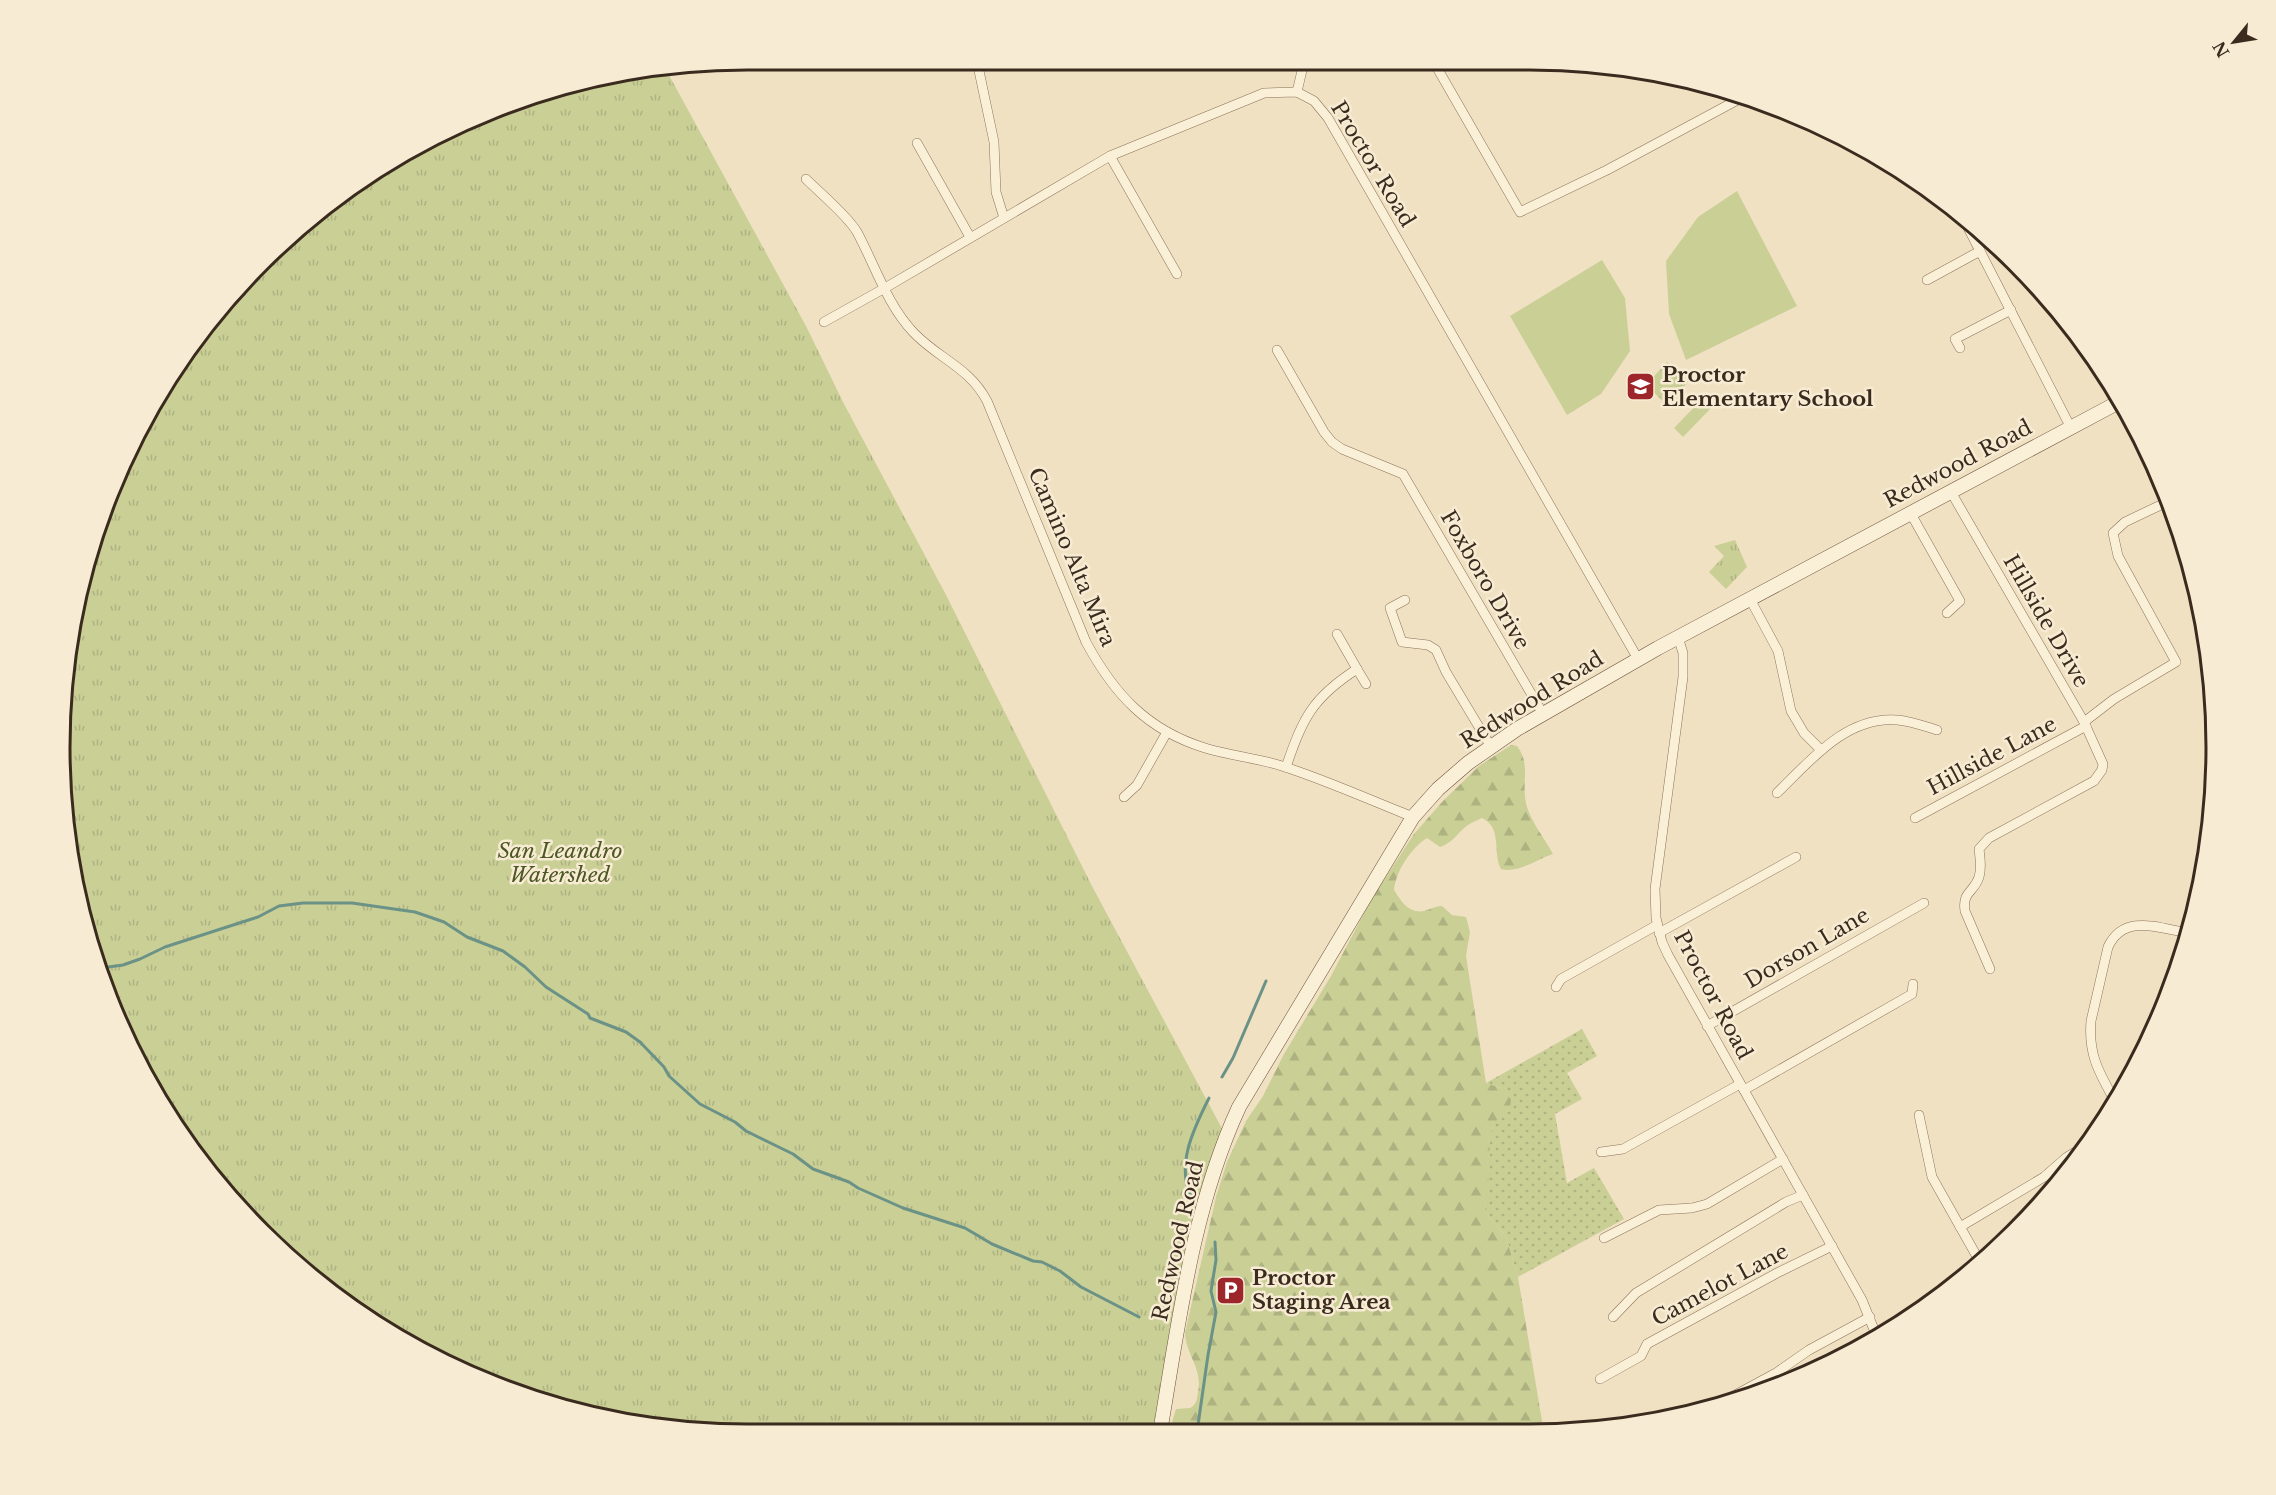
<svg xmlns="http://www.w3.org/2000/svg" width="2276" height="1495" viewBox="0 0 2276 1495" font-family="'Libre Baskerville',serif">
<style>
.grass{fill:url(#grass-dots)}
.forest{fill:url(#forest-firs)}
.park{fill:url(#park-tufts)}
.pitch{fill:#cacf96}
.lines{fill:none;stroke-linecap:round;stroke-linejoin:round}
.stream{stroke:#6b9287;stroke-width:3}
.minor-casing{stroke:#8b7259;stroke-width:10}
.secondary-casing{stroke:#6d533c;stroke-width:15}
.minor{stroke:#faefd7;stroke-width:9}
.secondary{stroke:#faefd7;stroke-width:14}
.labels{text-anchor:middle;stroke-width:5;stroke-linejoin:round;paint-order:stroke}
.street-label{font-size:21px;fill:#3b2b1e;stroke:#f7ecd3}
.poi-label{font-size:21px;font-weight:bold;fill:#3b2b1e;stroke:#f7ecd3;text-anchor:start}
.park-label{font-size:21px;font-style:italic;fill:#4c5823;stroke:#f7ecd3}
.rim{fill:none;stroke:#3b2b1e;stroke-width:3}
</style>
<defs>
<pattern id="grass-dots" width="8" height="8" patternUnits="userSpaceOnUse" patternTransform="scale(1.5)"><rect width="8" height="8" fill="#cacf96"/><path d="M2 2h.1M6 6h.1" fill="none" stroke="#aeb281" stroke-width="1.8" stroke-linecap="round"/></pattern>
<pattern id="forest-firs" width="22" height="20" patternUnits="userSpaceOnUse" patternTransform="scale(1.5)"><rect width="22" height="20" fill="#cacf96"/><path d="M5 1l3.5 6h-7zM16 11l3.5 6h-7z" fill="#aeb281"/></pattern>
<pattern id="park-tufts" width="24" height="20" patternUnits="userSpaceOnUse" patternTransform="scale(1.5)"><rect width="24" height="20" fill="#cacf96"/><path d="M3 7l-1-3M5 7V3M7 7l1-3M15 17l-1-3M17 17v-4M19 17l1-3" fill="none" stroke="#aeb281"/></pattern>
</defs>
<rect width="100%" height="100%" fill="#f0e1c3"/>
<!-- grass -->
<polygon class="grass" points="1582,1029 1597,1056 1567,1073 1582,1099 1555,1114 1567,1183 1594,1168 1624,1219 1518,1277 1506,1237 1485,1212 1490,1134 1498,1116 1510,1108 1501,1088 1486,1083"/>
<!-- forest -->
<path class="forest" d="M1511,745L1517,746C1532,766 1520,783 1527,807C1532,823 1545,839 1553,854C1537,859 1518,874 1501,869C1492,852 1503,828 1482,818C1478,820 1472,822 1468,825C1458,832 1453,843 1440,847L1427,838C1411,848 1396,871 1394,890C1401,901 1409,914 1424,911C1430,909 1436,906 1442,906L1452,915L1466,917L1470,932L1466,956L1486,1083L1501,1088L1511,1099L1510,1108C1483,1127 1492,1145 1489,1173C1488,1186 1486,1199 1485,1212L1506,1237L1518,1277L1544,1433L1169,1432L1176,1409L1190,1408C1197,1404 1197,1399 1198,1392C1203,1369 1186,1355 1185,1333L1216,1197L1227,1162L1246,1121L1263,1096L1284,1054L1331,976L1372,898L1414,834L1442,802L1479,766Z"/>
<!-- park -->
<g class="park">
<polygon points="657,66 664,66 807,328 844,404 945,593 1093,888 1226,1136 1203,1208 1160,1432 657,1429 569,1411 444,1364 294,1264 230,1201 152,1092 83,925 62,793 61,703 73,613 112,485 202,329 294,231 365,176 527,96"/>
<polygon points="1667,362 1688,382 1667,405 1646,385"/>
<polygon points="1704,397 1713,406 1683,437 1674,428"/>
<polygon points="1735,540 1747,567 1726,589 1709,572 1724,556 1714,546"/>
</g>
<!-- pitch -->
<g class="pitch">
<polygon points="1737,191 1797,306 1686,360 1669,314 1666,261 1698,217"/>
<polygon points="1602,260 1625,298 1630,351 1601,394 1567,415 1510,316"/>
</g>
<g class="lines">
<!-- stream -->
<g class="stream">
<polyline points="101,968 123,965 140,959 165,947 258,917 279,906 303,903 352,903 415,912 444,922 467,937 503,951 525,967 546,987 588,1014 590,1018 626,1032 640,1042 664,1067 669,1076 700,1104 735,1122 746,1131 793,1154 813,1169 849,1182 858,1188 903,1208 965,1228 992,1244 1033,1261 1042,1262 1060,1271 1081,1287 1139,1317"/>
<polyline points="1222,1077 1233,1058 1266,981"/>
<path d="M1193,1200C1174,1167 1194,1128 1209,1098"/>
<polyline points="1197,1432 1208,1355 1216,1312 1211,1291 1216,1260 1215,1242"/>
</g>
<defs>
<g id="minor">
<polyline points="978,66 994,142 996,192 1004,218"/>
<polyline points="1436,66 1520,212 1607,170 1743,97"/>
<polyline points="1297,92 1303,66"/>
<polyline points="917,143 970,237"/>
<polyline points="1110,156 1177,274"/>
<path d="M806,179C820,193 848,216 857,232C875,265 887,305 914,333C939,359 969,367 987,401L1086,642C1114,694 1147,730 1205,748C1231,756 1259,758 1285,767C1328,781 1370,800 1413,817"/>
<polyline points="1963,218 2071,428"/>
<polyline points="1927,280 1980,251"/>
<polyline points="824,322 885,288 1110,156 1264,93 1297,92 1314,101 1328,118 1638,659"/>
<polyline points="1960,348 1955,339 2011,310"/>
<polyline points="1277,350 1324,432 1332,442 1342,449 1403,474 1543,714"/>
<path d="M1951,492L2084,722L2103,764L2102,770L2094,781L1989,838L1979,849C1980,858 1982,868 1979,877C1974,893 1962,891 1965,911L1990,969"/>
<polyline points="1911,514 1960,601 1947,613"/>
<polyline points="1750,599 1778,651 1791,711 1804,733 1821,750"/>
<polyline points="1405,600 1390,608 1402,642 1428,645 1436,650 1446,672 1491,747"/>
<polyline points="1678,637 1683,653 1683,677 1655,889 1656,918 1662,942 1668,955 1862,1300 1877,1337"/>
<polyline points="1357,669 1366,684"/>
<polyline points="2084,722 2114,699 2176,662 2118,556 2113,533 2125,522 2167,502"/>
<path d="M1286,767C1303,718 1312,698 1357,669L1337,634"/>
<path d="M1777,793C1810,761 1846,716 1897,720C1910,721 1924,726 1937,730"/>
<polyline points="1124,797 1137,785 1167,732"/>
<polyline points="1915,818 2086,726"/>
<polyline points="1659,933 1796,857"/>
<polyline points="1556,987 1561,979 1657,925"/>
<polyline points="1707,1026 1924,903"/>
<polyline points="1744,1090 1912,994 1913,984"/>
<path d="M2116,1103C2100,1074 2088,1056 2091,1021L2108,947C2124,913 2158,928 2188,933"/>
<polyline points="1919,1115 1932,1177 1980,1262"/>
<polyline points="1601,1152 1623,1149 1740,1084"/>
<polyline points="1960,1227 2044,1177 2067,1157 2085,1146"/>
<polyline points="1604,1238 1659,1210 1692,1208 1707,1204 1783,1159"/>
<polyline points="1613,1317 1636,1293 1786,1202 1803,1195"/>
<polyline points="1600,1379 1641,1356 1647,1344 1777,1273 1832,1246"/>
<polyline points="1704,1412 1776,1373 1809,1350 1870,1317"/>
</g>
<path id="secondary" d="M1160,1432C1179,1322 1192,1209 1239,1107L1413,817L1438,789L1468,763L1517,729L1658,648L2119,402"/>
</defs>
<!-- minor casing -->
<use href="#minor" class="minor-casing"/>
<!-- secondary casing -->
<use href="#secondary" class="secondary-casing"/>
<!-- minor -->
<use href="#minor" class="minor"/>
<!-- secondary -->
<use href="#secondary" class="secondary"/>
</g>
<!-- icons -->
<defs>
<symbol id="school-square" viewBox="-11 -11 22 22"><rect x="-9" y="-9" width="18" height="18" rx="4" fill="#9d262a" stroke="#f7ecd3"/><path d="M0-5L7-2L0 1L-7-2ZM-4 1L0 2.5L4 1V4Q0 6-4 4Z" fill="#fff"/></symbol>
<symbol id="parking-square" viewBox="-11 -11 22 22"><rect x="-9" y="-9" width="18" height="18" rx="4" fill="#9d262a" stroke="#f7ecd3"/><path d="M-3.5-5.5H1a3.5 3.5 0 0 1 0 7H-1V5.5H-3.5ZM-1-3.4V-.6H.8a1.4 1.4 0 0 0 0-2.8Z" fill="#fff"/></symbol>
</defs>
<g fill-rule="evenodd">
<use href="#school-square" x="1624" y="370" width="33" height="33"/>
<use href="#parking-square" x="1214" y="1274" width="33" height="33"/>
</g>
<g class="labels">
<!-- street labels -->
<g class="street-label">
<text transform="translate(1373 164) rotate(59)" y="7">Proctor Road</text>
<text transform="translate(1958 464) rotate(-28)" y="7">Redwood Road</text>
<text transform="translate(1072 557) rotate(67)" y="7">Camino Alta Mira</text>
<text transform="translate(1485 580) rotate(60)" y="7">Foxboro Drive</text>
<text transform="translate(2046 621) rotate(60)" y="7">Hillside Drive</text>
<text transform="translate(1532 700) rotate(-32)" y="7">Redwood Road</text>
<text transform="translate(1992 756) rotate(-28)" y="7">Hillside Lane</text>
<text transform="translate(1807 948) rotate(-30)" y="7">Dorson Lane</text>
<text transform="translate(1713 995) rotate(62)" y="7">Proctor Road</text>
<text transform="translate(1178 1241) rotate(-77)" y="7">Redwood Road</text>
<text transform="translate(1720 1285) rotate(-28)" y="7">Camelot Lane</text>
</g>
<!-- poi labels -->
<g class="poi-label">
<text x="1662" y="382">Proctor<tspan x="1662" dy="24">Elementary School</tspan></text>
<text x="1252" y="1285">Proctor<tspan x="1252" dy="24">Staging Area</tspan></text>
</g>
<!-- park labels -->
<g class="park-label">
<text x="560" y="858">San Leandro<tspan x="560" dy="24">Watershed</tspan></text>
</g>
</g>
<!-- crop -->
<path d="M0 0H2276V1495H0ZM747 70H1529A677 677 0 0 1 2206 747V747A677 677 0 0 1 1529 1424H747A677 677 0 0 1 70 747V747A677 677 0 0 1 747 70Z" fill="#f7ecd3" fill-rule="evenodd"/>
<path class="rim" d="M747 70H1529A677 677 0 0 1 2206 747V747A677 677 0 0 1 1529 1424H747A677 677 0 0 1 70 747V747A677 677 0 0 1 747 70Z"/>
<!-- north arrow -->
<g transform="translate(2234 42) rotate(240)" stroke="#f7ecd3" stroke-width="4.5" paint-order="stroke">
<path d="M0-4.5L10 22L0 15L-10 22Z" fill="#3b2b1e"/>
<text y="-9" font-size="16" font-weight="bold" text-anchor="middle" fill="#3b2b1e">N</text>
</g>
</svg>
